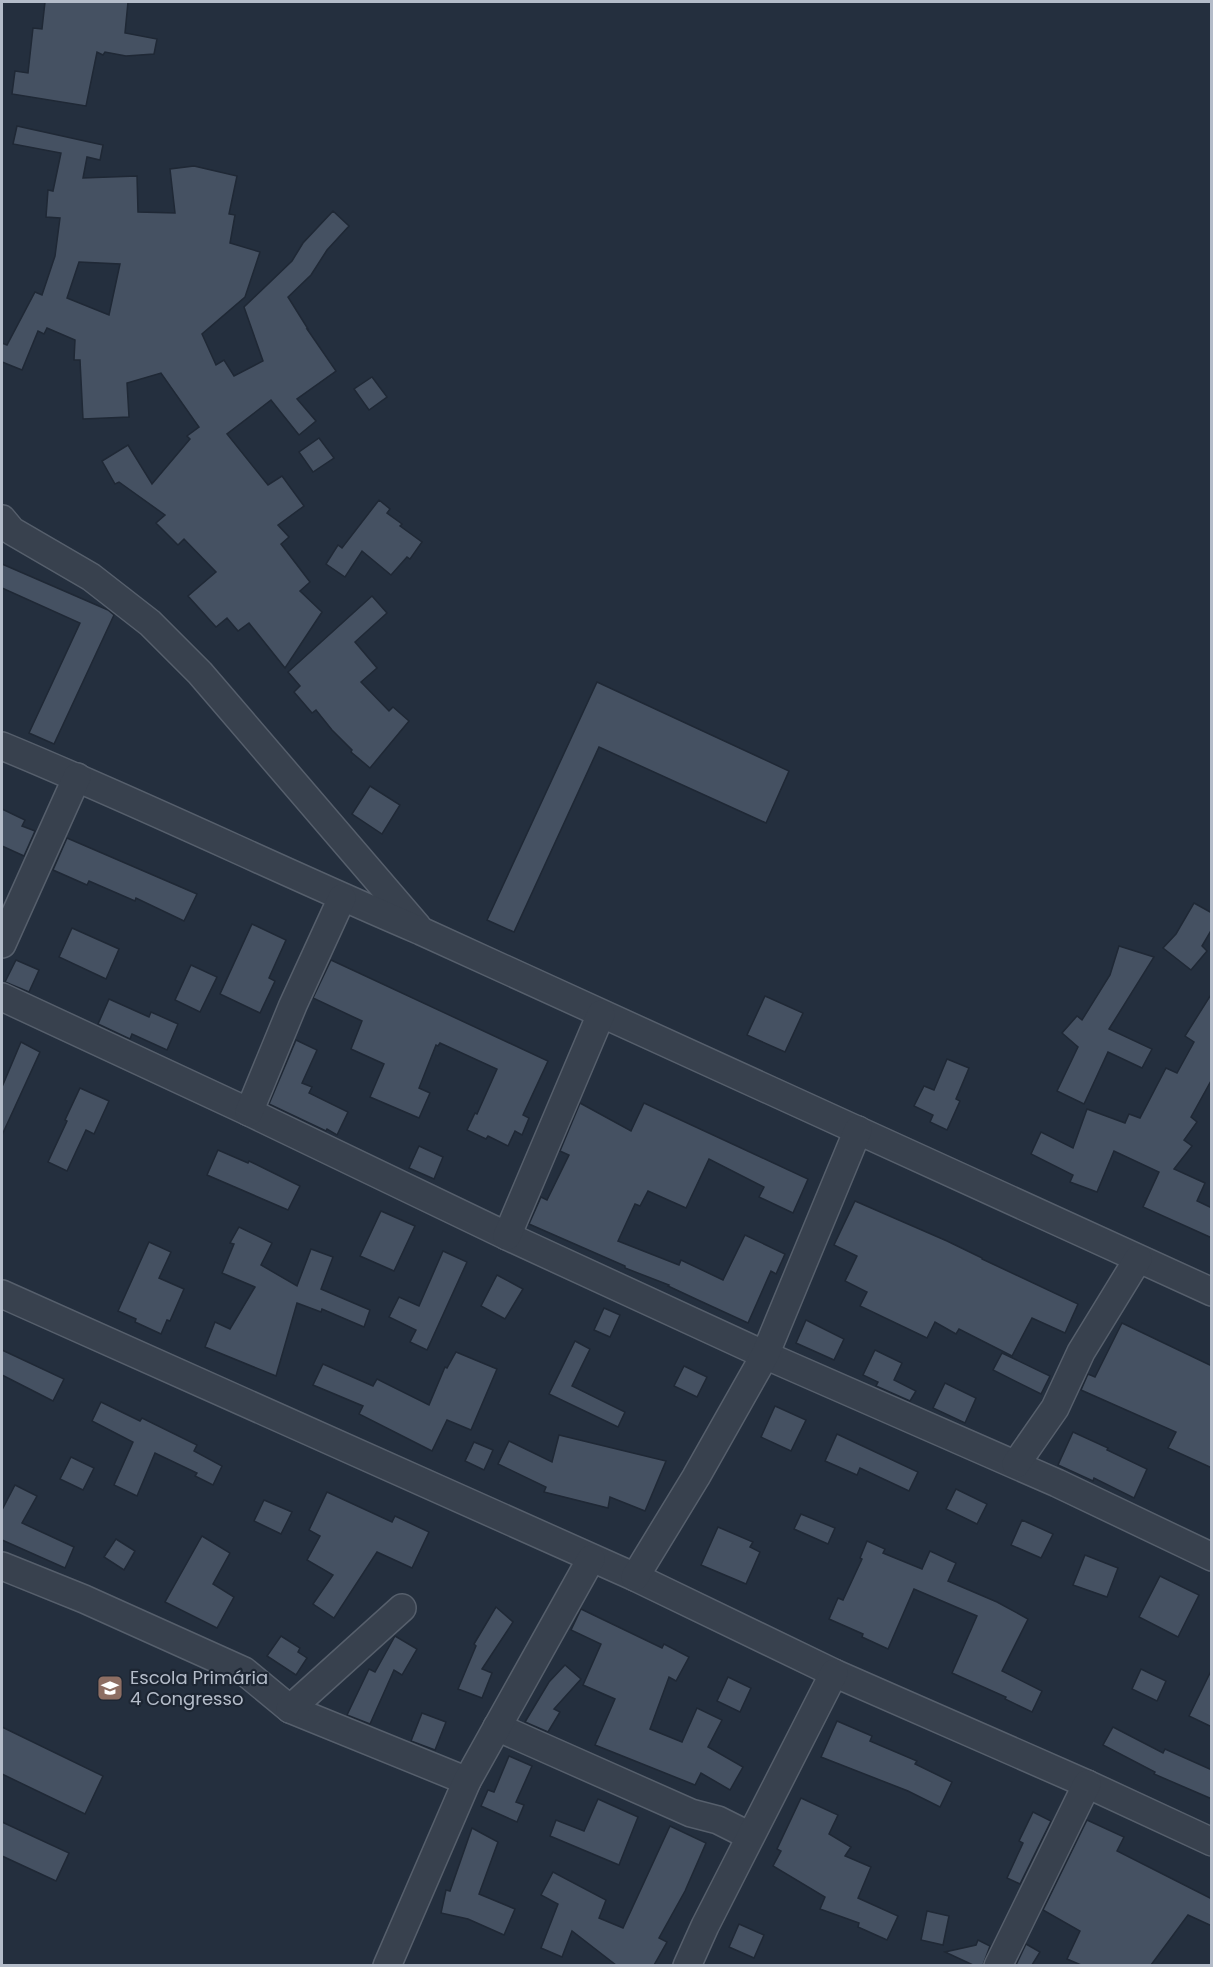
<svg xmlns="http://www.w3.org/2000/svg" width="1213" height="1967" viewBox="0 0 1213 1967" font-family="Poppins,sans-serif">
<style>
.building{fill:#455162;stroke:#1f2835;stroke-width:1.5;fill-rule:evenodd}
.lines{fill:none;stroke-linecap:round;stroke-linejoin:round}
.street-casing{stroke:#565f6c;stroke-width:30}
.street{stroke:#38414e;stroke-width:27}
.labels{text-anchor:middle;stroke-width:4.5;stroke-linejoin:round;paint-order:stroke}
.poi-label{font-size:18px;fill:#b4bcc9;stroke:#1d2633;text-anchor:start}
</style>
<rect width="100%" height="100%" fill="#242f3e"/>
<!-- building -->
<g class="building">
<polygon points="45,2 128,2 125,33 157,39 154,54 126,56 105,52 103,55 97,52 86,106 12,94 15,71 28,73 33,28 42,29"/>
<path d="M17,126L103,145L100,160L87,157L83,178L137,176L138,212L175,213L170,169L194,166L237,176L229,214L235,215L230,243L260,252L245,297L202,334L216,365L224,360L234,376L263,361L244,307L292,261L303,243L333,211L349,226L327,250L311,275L288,297L308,329H307L336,371L297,399L316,421L299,435L271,400L227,434L268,485L282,476L304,506L278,525L289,537L281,544L310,582L300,591L322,612L285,668L249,623L238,631L227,618L216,627L188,596L216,572L184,539L178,545L156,523L165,515L119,482L115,484L102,461L128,445L152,484L190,439L187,436L199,427L161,373L127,383L129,417L83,419L80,360H74L75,340L47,328L44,334L38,331L22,370L2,362V343L7,345L35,292L42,295L55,256L60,218L46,217L48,190L53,191L61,153L13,144ZM79,262L120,264L109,315L67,298Z"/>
<polygon points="372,377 387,397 369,410 354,389"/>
<polygon points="319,438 334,458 313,472 299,452"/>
<polygon points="379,500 390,509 387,513 402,524 400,526 422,542 410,559 407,557 391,575 362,551 345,577 326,564 338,545 342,548"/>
<polygon points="2,564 108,610 114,615 54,744 29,733 80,623 2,588"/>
<polygon points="372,596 387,613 355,642 377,668 361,682 389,711 393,707 409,721 370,768 351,752 352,750 332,730 316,710 312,713 294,692 300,686 288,672"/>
<polygon points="597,682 789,771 766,823 599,747 514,932 487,920"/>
<polygon points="370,786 400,805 382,834 352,814"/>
<polygon points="2,809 25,820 22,826 35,831 24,856 2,846"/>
<polygon points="67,838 197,894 184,921 136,898 135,901 89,881 87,885 53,870"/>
<polygon points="1194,903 1212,913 1212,929 1202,946 1207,951 1191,970 1163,948 1176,934"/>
<polygon points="252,924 286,940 269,978 275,981 260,1013 220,994"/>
<polygon points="72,928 119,949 106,979 59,957"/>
<polygon points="1119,946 1154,957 1109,1029 1152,1049 1142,1068 1108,1052 1084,1104 1057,1091 1078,1047 1062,1033 1077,1016 1082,1020 1110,975"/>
<polygon points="16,960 39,970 29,992 5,982"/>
<polygon points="331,960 548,1061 523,1115 529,1118 522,1135 515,1131 508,1146 488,1136 486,1139 467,1130 475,1113 477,1114 497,1069 440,1043 438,1046 436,1045 419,1088 430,1093 419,1118 370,1097 384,1064 351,1049 362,1021 313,998"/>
<polygon points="191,965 217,977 200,1012 175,1000"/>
<polygon points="1212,993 1212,1079 1191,1117 1197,1122 1184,1140 1192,1146 1174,1169 1205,1183 1197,1201 1212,1208 1212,1238 1143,1207 1159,1172 1114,1151 1097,1192 1070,1182 1073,1175 1031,1154 1041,1132 1073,1148 1087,1109 1125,1123 1129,1114 1140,1118 1166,1068 1177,1073 1194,1042 1185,1036"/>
<polygon points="765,996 803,1013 785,1052 747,1035"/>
<polygon points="109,999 149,1017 151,1012 178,1024 167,1050 132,1034 130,1039 98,1024"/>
<polygon points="296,1040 317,1050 302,1083 312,1087 309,1093 348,1112 337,1135 327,1129 326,1131 269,1104"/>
<polygon points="21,1042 40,1052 2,1135 2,1087"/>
<polygon points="947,1059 969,1068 956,1099 960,1101 947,1130 930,1122 933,1115 914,1106 924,1086 934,1090"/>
<polygon points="80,1088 109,1101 94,1134 86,1130 67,1171 48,1162 67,1121 65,1120"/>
<polygon points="580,1103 631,1131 644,1103 808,1179 793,1213 759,1197 764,1187 709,1159 686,1208 648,1191 640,1206 635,1204 618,1241 679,1265 681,1260 723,1280 745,1235 785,1254 776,1274 771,1271 748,1323 698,1300 668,1286 669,1285 625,1268 625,1266 529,1224 541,1197 547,1200 569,1155 560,1151"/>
<polygon points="419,1146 443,1157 434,1179 409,1168"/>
<polygon points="218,1150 248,1163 249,1161 300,1186 288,1210 207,1175"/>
<polygon points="855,1201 947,1241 982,1258 982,1259 1078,1304 1065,1333 1032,1318 1012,1356 959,1329 956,1334 935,1322 927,1338 860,1306 867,1292 845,1281 857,1256 834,1245"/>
<polygon points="381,1211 415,1226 394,1271 360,1256"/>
<polygon points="239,1227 272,1243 261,1265 297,1286 311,1249 333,1257 321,1289 370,1310 364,1327 322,1309 321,1312 297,1303 276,1376 205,1347 215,1322 230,1329 255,1287 222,1273 234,1244 230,1243"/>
<polygon points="149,1242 171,1252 159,1278 184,1289 170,1321 167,1320 161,1334 135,1322 136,1319 118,1311"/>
<polygon points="443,1251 467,1262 427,1350 410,1342 416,1330 389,1317 399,1297 419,1306"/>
<polygon points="497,1275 523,1289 505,1319 481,1306"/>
<polygon points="604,1308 620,1315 610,1337 594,1330"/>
<polygon points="806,1320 844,1339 834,1360 796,1343"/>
<polygon points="1122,1323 1212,1366 1212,1468 1168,1448 1176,1432 1081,1390 1088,1374 1095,1377"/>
<polygon points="575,1341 590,1349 572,1386 625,1412 618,1427 549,1394"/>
<polygon points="2,1350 64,1379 53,1401 2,1375"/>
<polygon points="875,1350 902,1363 894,1380 916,1391 910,1401 876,1386 878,1382 863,1375"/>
<polygon points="456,1352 497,1369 471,1430 447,1420 432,1451 359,1414 363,1406 313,1385 323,1364 373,1386 377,1379 429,1405 445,1367 447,1368"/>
<polygon points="1002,1353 1050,1376 1041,1394 993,1370"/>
<polygon points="684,1366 707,1377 697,1397 674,1386"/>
<polygon points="945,1383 976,1398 965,1423 933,1408"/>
<polygon points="101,1402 140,1421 142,1418 197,1445 194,1451 222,1466 213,1485 195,1476 197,1473 155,1453 137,1496 114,1485 133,1442 92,1421"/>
<polygon points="775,1406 806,1420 791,1451 761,1437"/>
<polygon points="1073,1432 1108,1448 1107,1450 1147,1469 1134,1498 1094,1478 1093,1481 1058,1465"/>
<polygon points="837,1434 918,1472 909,1491 860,1468 857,1475 825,1461"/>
<polygon points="559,1435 666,1461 645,1511 610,1497 608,1508 544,1492 546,1487 498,1464 509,1441 552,1462"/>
<polygon points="474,1442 493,1450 484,1470 465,1461"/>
<polygon points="71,1457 94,1468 83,1490 60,1479"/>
<polygon points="15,1485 37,1496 22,1523 74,1547 65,1568 2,1540 2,1510"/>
<polygon points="956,1489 987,1504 977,1524 946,1509"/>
<polygon points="327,1492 392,1522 395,1516 429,1532 412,1568 377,1552 334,1618 313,1604 333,1575 307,1560 320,1536 309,1530"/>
<polygon points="264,1500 292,1512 281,1534 254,1521"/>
<polygon points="801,1514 835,1528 828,1544 794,1529"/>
<polygon points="1022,1520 1053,1534 1041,1558 1011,1545"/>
<polygon points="718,1527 753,1542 750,1547 760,1552 746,1584 701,1565"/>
<polygon points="202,1536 230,1553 213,1584 234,1597 217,1628 165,1602"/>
<polygon points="116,1539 135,1551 124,1570 104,1557"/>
<polygon points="867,1541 885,1549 883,1553 922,1569 930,1551 956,1563 948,1581 997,1602 1028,1619 1002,1671 1042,1691 1032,1712 1005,1699 1006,1697 952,1673 977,1616 914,1589 888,1649 862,1637 863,1634 829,1619 838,1598 843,1600 862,1559 860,1558"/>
<polygon points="1085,1555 1118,1568 1107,1597 1073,1585"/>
<polygon points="1160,1576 1199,1595 1178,1637 1139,1617"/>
<polygon points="496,1607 513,1622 482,1669 492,1673 482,1698 458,1689 476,1646 474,1644"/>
<polygon points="581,1609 662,1648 664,1644 689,1657 676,1681 669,1677 650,1729 682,1742 697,1708 722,1720 708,1747 743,1767 730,1790 701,1773 695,1785 595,1745 615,1699 583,1685 601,1644 571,1630"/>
<polygon points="281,1636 300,1648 298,1652 307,1658 296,1675 267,1656"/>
<polygon points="395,1636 417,1649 402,1675 394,1670 370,1724 347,1715 369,1669 375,1672"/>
<polygon points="565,1665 581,1679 554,1709 560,1712 548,1732 525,1722 549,1682"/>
<polygon points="1141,1669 1166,1681 1157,1701 1132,1689"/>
<polygon points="1212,1669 1212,1727 1189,1716"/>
<polygon points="728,1677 751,1688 740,1712 717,1701"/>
<polygon points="422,1713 446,1722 435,1750 411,1741"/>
<polygon points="837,1721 872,1736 870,1741 917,1761 915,1764 952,1782 940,1807 908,1791 821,1757"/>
<polygon points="2,1727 103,1776 85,1814 2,1774"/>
<polygon points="1113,1727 1163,1753 1165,1749 1212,1770 1212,1799 1154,1774 1155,1772 1103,1745"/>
<polygon points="509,1756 532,1766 516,1802 524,1805 517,1822 481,1806 488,1790 494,1792"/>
<polygon points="801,1798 838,1815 829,1834 851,1847 845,1856 871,1867 858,1898 898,1916 887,1940 858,1927 859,1923 820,1909 825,1897 773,1866 781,1851 777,1849"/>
<polygon points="598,1799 638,1817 619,1865 550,1836 556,1820 584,1831"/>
<polygon points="1033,1812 1051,1821 1020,1884 1007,1878 1023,1843 1019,1841"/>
<polygon points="1087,1820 1124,1837 1117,1851 1212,1899 1212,1926 1188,1915 1151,1965 1081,1965 1067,1959 1080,1931 1043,1910"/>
<polygon points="2,1822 69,1853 56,1881 2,1856"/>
<polygon points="670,1826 706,1843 685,1891 659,1938 667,1942 654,1965 616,1965 572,1931 562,1957 541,1948 558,1904 541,1895 553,1872 606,1900 599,1918 623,1928"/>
<polygon points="472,1828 498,1842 479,1894 515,1909 504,1935 468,1919 441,1913 446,1890 450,1891"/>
<polygon points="927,1911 949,1916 943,1945 921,1940"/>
<polygon points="739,1924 764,1935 754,1958 729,1947"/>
<polygon points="978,1940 990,1946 983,1965 973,1965 945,1952 976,1945"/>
<polygon points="1026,1944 1040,1952 1032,1965 1016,1965"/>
</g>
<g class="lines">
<defs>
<g id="street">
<polyline points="2,519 12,531 91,577 150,623 200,673 417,926"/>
<path d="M2,746C143,804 280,871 421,931L1212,1292"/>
<polyline points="2,944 77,777"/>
<polyline points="2,997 249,1112 507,1236 765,1355 1057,1483 1212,1557"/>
<polyline points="249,1112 293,1005 342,898"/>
<polyline points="507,1236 601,1014"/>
<polyline points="2,1294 635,1577 834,1673 1087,1784 1212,1842"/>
<polyline points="1016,1464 1055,1408 1081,1352 1138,1259"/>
<polyline points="2,1566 84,1599 244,1671 290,1709 467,1781"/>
<polyline points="635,1577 696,1477 765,1355 858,1130"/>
<polyline points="290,1709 402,1608"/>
<polyline points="497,1727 691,1813 718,1820 750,1836"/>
<polyline points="387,1966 467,1781 591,1559"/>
<polyline points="687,1966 705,1926 834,1673"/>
<polyline points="998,1966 1087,1784"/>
</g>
</defs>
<!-- street casing -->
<use href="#street" class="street-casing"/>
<!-- street -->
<use href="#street" class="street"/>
</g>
<!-- icons -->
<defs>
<symbol id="school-square" viewBox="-11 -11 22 22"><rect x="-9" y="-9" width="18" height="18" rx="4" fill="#8d6e63" stroke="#1d2633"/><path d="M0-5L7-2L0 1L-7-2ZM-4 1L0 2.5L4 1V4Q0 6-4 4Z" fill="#fff"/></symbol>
</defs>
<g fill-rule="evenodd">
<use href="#school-square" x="95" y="1673" width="30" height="30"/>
</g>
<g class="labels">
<!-- poi labels -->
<g class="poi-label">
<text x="130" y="1684">Escola Primária<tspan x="130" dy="21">4 Congresso</tspan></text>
</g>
</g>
<!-- border -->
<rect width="1213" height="1967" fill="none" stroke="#b4bcc9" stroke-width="6"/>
</svg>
